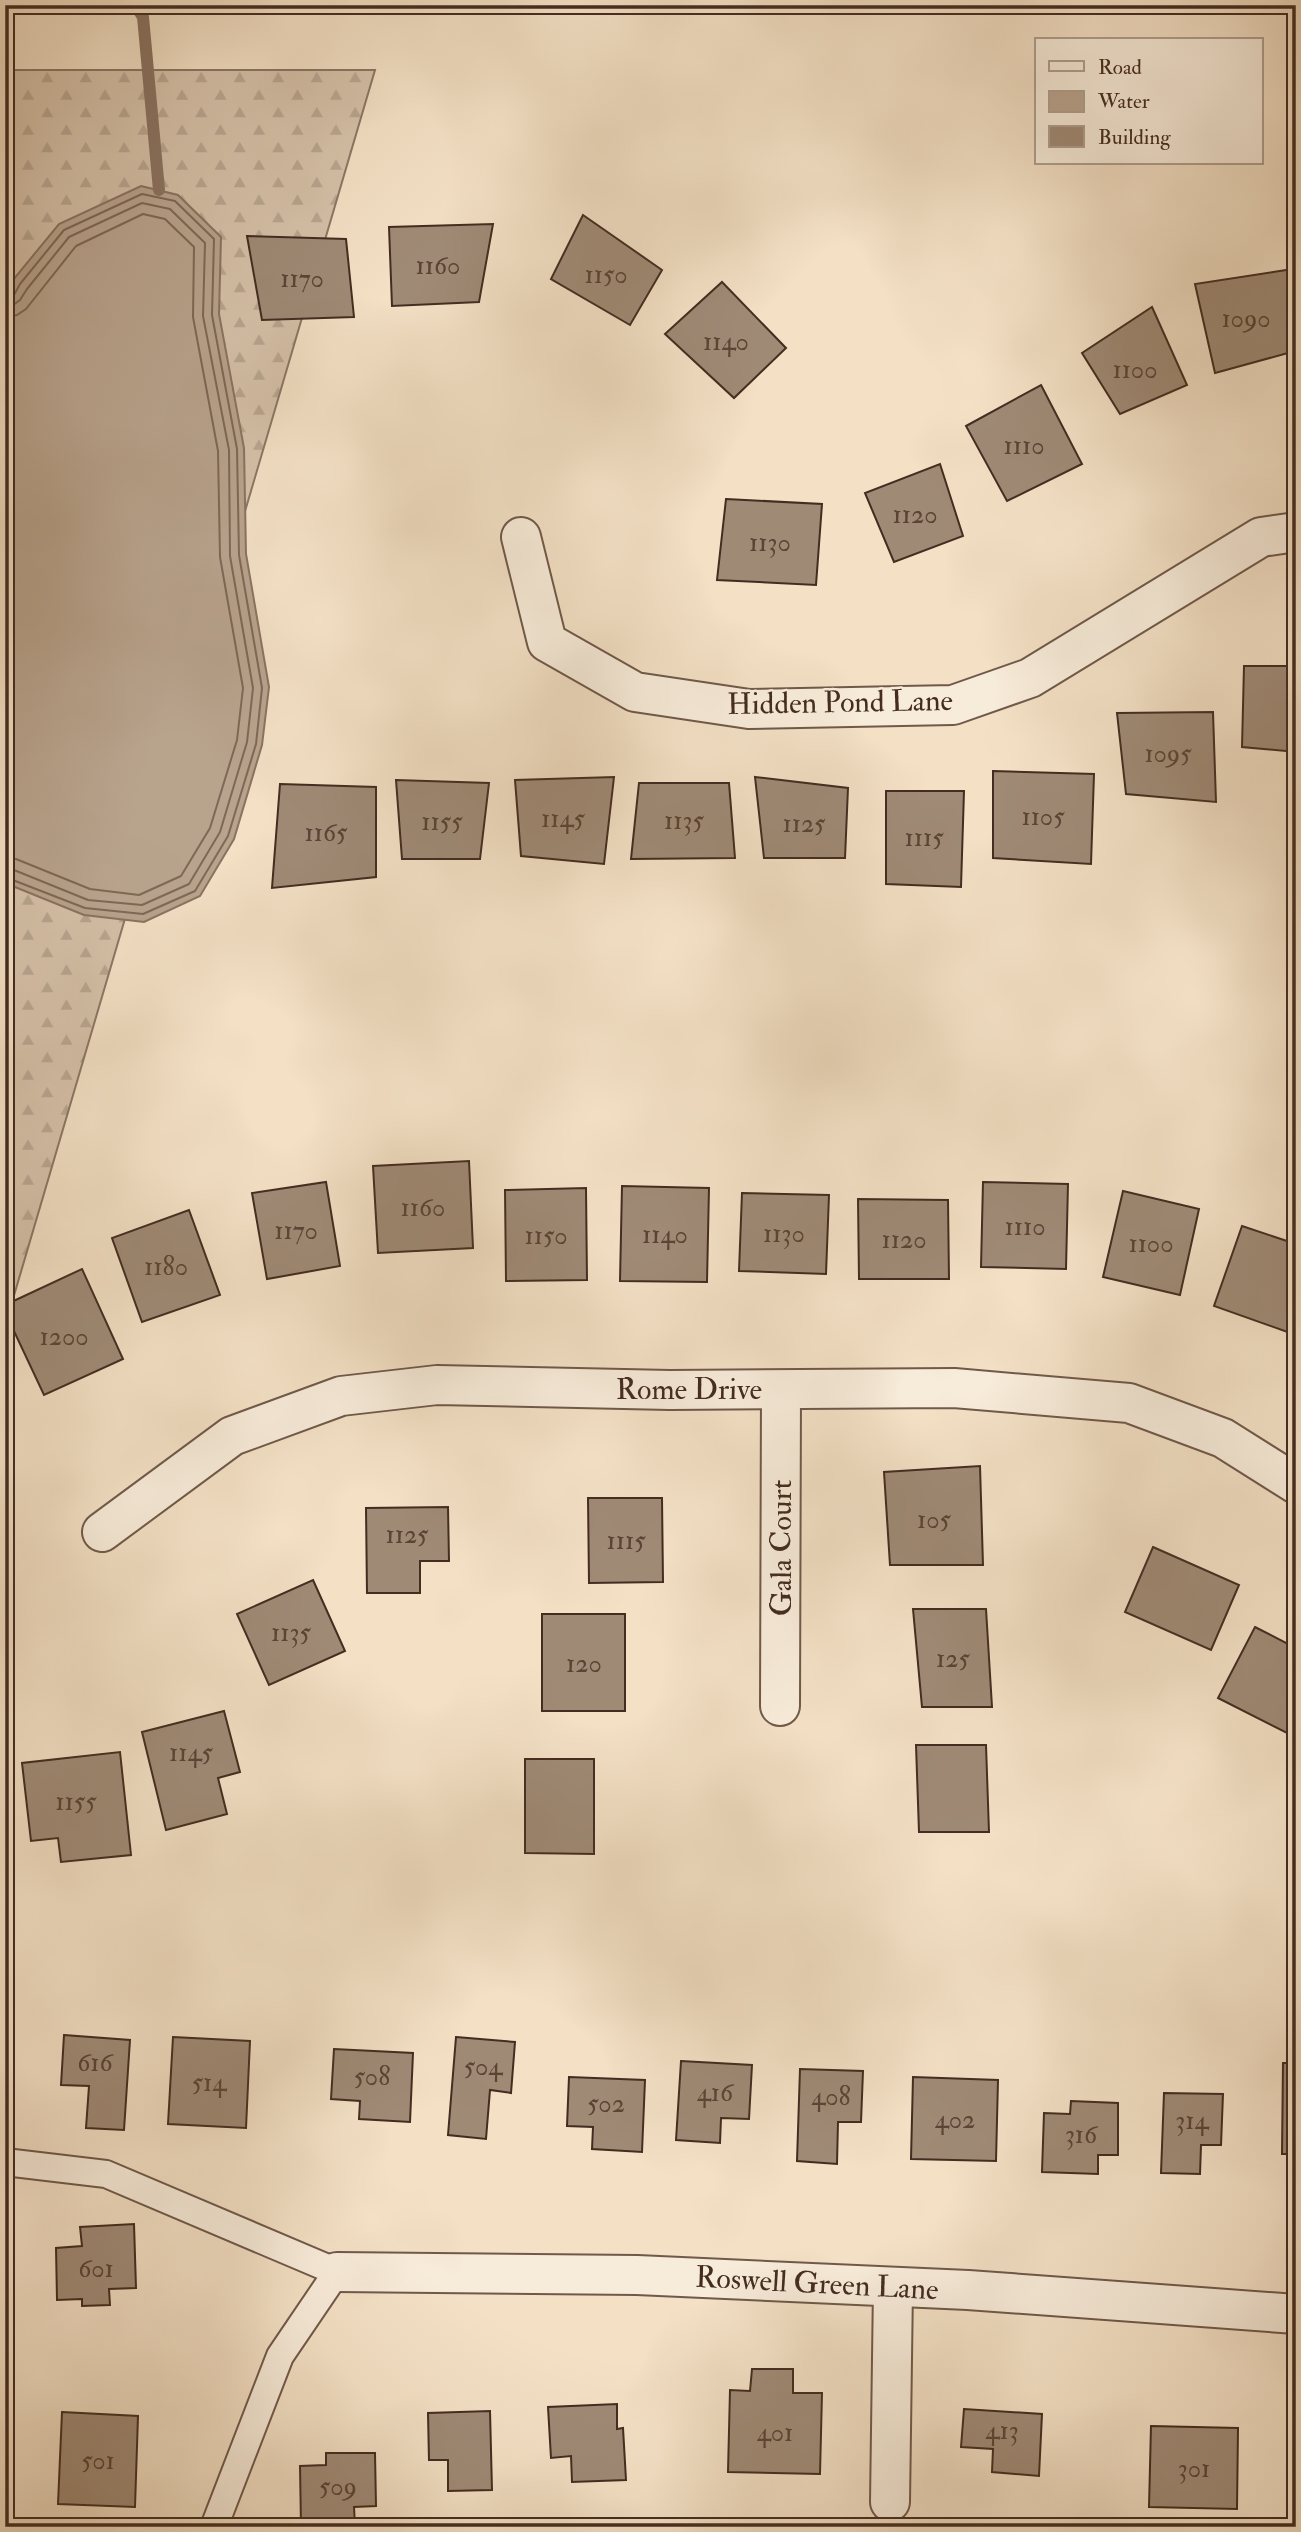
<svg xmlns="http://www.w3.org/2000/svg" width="1301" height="2532" viewBox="0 0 1301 2532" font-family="'IM FELL Double Pica',serif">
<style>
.forest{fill:url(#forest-firs);stroke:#8c7665;stroke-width:2}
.water{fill:#b8a38d;stroke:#8a7362;stroke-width:2}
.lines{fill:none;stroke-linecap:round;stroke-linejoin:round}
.shore{stroke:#7e6857;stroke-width:2}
.stream{stroke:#8a7362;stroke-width:12}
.building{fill:#9f8a76;stroke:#442c21;stroke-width:2}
.service-casing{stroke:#70594a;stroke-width:30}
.minor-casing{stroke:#70594a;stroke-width:42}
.service{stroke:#f7ebd9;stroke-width:26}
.minor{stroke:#f7ebd9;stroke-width:38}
.labels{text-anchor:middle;stroke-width:5;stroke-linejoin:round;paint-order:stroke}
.number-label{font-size:26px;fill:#5b4436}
.street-label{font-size:30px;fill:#442c21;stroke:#f7ebd9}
</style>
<defs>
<pattern id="forest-firs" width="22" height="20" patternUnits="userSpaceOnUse" patternTransform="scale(1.75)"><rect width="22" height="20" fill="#d5c1a9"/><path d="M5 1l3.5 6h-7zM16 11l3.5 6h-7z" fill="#b8a691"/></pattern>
</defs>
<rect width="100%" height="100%" fill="#f3e0c5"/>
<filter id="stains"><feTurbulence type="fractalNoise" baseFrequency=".00286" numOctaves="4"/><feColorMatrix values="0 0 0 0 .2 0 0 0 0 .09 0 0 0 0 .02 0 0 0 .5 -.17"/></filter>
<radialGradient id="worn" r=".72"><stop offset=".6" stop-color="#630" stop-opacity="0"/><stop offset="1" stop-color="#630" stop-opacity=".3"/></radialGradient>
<!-- forest -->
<polygon class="forest" points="5,70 375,70 5,1326"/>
<!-- water -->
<polygon class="water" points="141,186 178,195 221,237 219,314 244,448 246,554 269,687 262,745 234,839 200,896 144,922 84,915 5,883 5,296 13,280 59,224"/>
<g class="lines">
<!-- shore -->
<g class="shore">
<polyline points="5,297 14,295 20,284 64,230 142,194 175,201 214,239 212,315 237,449 239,555 262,688 256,744 228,836 195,891 143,914 85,908 5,877"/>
<polyline points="5,306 13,305 20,300 27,289 69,237 142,203 170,209 205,243 203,316 229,450 230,556 253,688 247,742 220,832 189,884 142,905 88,900 14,870 5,868"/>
<polyline points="5,317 17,315 26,309 76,246 143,214 165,219 194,247 193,317 218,451 220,557 243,688 237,740 210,828 181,876 139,895 90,889 16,859 5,858"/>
</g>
<!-- stream -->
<polyline class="stream" points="135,5 143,17 159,190"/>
</g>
<!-- building -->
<g class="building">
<polygon points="583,215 662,270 630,325 551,279"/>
<polygon points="493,224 479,302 392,306 389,227"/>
<polygon points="247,236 346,239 354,317 262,320"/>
<polygon points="1293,269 1288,353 1215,373 1195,284"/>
<polygon points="722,282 786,348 734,398 665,334"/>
<polygon points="1152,307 1187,385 1120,414 1082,353"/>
<polygon points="1041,385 1082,464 1007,501 966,426"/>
<polygon points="940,464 963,536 894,562 865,493"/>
<polygon points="726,499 822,504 816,585 717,580"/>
<polygon points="1244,666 1296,666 1296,752 1242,747"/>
<polygon points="1213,712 1216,802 1126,794 1117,713"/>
<polygon points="993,771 1094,774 1091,864 993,858"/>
<polygon points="614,777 604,864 521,856 515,780"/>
<polygon points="755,777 848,788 845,858 764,858"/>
<polygon points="396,780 489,783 480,859 402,859"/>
<polygon points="639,783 729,783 735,858 631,859"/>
<polygon points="280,784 376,787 376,877 272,888"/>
<polygon points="886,791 964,791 961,887 886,884"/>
<polygon points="469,1161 473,1248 378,1253 373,1166"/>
<polygon points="326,1182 340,1266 267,1279 252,1193"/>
<polygon points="983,1182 1068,1184 1066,1269 981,1267"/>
<polygon points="622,1186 709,1188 707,1282 620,1281"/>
<polygon points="586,1188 587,1280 506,1281 505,1190"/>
<polygon points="1123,1191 1199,1209 1180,1295 1103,1277"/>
<polygon points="742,1193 829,1195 826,1274 739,1271"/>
<polygon points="858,1199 948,1200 949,1279 859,1279"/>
<polygon points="189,1210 220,1295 142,1322 112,1238"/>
<polygon points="1242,1226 1296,1244 1296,1335 1214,1306"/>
<polygon points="82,1269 123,1359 44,1395 5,1312 5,1305"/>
<polygon points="980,1466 983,1565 890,1565 884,1472"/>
<polygon points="588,1498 662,1498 663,1582 589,1583"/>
<polygon points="448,1507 449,1561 420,1561 420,1593 367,1593 366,1508"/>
<polygon points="1153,1547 1239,1585 1211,1650 1125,1612"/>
<polygon points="313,1580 345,1651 269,1685 237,1614"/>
<polygon points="913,1609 986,1609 992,1707 922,1707"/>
<rect x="542" y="1614" width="83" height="97"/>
<polygon points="1255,1627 1296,1648 1296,1727 1291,1735 1218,1698"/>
<polygon points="224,1711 240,1772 218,1778 227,1814 166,1830 142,1732"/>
<polygon points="916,1745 986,1745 989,1832 919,1832"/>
<polygon points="120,1752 131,1855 61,1862 58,1838 31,1841 22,1763"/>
<polygon points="525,1759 594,1759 594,1854 525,1853"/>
<polygon points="64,2035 130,2040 124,2130 86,2128 89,2086 61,2085"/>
<polygon points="173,2037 250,2041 246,2128 168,2124"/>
<polygon points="456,2037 515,2042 511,2093 490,2090 486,2139 448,2135"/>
<rect x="5" y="2043" width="7" height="54"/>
<polygon points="334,2049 413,2053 410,2122 359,2119 360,2101 331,2099"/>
<polygon points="681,2061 752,2065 749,2119 721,2118 720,2143 676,2140"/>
<polygon points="1283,2063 1296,2063 1296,2154 1282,2154"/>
<polygon points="800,2069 863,2071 861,2122 838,2122 837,2164 797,2161"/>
<polygon points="569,2077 645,2080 642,2152 592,2149 593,2127 567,2126"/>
<polygon points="913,2077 998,2080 996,2161 911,2159"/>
<polygon points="1164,2093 1223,2094 1221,2145 1201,2145 1200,2174 1161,2173"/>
<polygon points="1071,2101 1118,2103 1118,2155 1098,2155 1098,2174 1042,2172 1044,2113 1070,2114"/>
<polygon points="134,2224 136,2288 109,2289 110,2305 82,2306 82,2299 57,2300 56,2248 82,2246 80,2227"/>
<polygon points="752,2369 793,2369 793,2393 822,2393 820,2474 728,2472 730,2390 750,2391"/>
<polygon points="617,2404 617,2429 623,2428 626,2480 572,2482 571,2456 551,2458 548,2407"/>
<polygon points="964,2409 1042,2414 1039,2476 992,2472 993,2449 961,2447"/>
<polygon points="490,2411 492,2490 448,2491 448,2460 429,2460 428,2413"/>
<polygon points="62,2412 138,2416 135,2507 58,2504"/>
<polygon points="1151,2426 1238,2428 1237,2509 1149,2507"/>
<polygon points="326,2453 375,2453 376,2506 354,2507 355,2526 301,2527 300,2466 326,2465"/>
<polygon points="966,2522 1031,2525 1031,2527 965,2527"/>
<rect x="726" y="2524" width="53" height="3"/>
</g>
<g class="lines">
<defs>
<polyline id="service" points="5,2162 106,2174 337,2272 280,2356 214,2527"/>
<g id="minor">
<polyline points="521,537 547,642 635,692 749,709 953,705 1030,678 1261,537 1296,532"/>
<polyline points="102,1532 232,1436 341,1396 437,1385 670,1390 954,1388 1129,1403 1223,1438 1296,1484"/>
<polyline points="780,1706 781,1390"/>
<polyline points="337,2272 637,2275 968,2290 1296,2314"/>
<polyline points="890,2502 893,2287"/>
</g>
</defs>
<!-- service casing -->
<use href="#service" class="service-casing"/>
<!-- minor casing -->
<use href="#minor" class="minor-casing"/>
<!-- service -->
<use href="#service" class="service"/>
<!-- minor -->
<use href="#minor" class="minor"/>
</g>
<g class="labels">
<!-- number labels -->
<g class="number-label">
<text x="438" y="274">1160</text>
<text x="606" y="283">1150</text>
<text x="302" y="287">1170</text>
<text x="1246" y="327">1090</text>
<text x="726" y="350">1140</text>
<text x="1135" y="378">1100</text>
<text x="1024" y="454">1110</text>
<text x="915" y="523">1120</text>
<text x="770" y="551">1130</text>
<text x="1168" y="762">1095</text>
<text x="1043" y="825">1105</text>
<text x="563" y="827">1145</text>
<text x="684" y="829">1135</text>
<text x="442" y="830">1155</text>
<text x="804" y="832">1125</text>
<text x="326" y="841">1165</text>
<text x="924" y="846">1115</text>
<text x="423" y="1216">1160</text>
<text x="1025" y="1235">1110</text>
<text x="296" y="1239">1170</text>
<text x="784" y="1242">1130</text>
<text x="665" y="1243">1140</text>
<text x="546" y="1244">1150</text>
<text x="904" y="1248">1120</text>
<text x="1151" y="1252">1100</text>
<text x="166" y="1275">1180</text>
<text x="64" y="1345">1200</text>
<text x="934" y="1528">105</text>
<text x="407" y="1543">1125</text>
<text x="626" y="1549">1115</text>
<text x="291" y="1641">1135</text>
<text x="953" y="1667">125</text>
<text x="584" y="1672">120</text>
<text x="191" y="1761">1145</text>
<text x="76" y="1810">1155</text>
<text x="95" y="2071">616</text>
<text x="483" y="2075">504</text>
<text x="372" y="2085">508</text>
<text x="209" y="2091">514</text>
<text x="715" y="2101">416</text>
<text x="831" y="2105">408</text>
<text x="606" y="2112">502</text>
<text x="955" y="2128">402</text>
<text x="1192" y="2129">314</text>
<text x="1081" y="2143">316</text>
<text x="96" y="2277">601</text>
<text x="1002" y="2439">413</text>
<text x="775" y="2441">401</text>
<text x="98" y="2469">501</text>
<text x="1194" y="2477">301</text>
<text x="338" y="2495">509</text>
</g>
<!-- street labels -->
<g class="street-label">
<text transform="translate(840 702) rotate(-1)" y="10">Hidden Pond Lane</text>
<text x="689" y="1399">Rome Drive</text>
<text transform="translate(781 1548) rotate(-90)" y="10">Gala Court</text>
<text transform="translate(817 2283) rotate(3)" y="10">Roswell Green Lane</text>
</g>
</g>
<!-- margin -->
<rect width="1301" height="2532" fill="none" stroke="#f3e0c5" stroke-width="28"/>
<rect x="7" y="7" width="1287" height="2518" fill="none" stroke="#442c21" stroke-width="3.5"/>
<rect x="14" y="14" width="1273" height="2504" fill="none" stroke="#442c21" stroke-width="2"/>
<!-- legend -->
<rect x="1035" y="38" width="228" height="126" fill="#f7ebd9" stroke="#af9f8f" stroke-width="2"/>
<rect x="1049" y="61" width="35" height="10" fill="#f7ebd9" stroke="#af9f8f" stroke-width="2"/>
<text x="1098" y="74" font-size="21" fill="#442c21">Road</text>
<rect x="1049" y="91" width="35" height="21" fill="#b8a38d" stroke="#af9f8f" stroke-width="2"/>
<text x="1098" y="108" font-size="21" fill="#442c21">Water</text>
<rect x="1049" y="126" width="35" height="21" fill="#9f8a76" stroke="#af9f8f" stroke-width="2"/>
<text x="1098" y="144" font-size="21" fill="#442c21">Building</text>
<rect width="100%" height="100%" filter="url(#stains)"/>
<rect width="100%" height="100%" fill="url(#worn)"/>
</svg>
